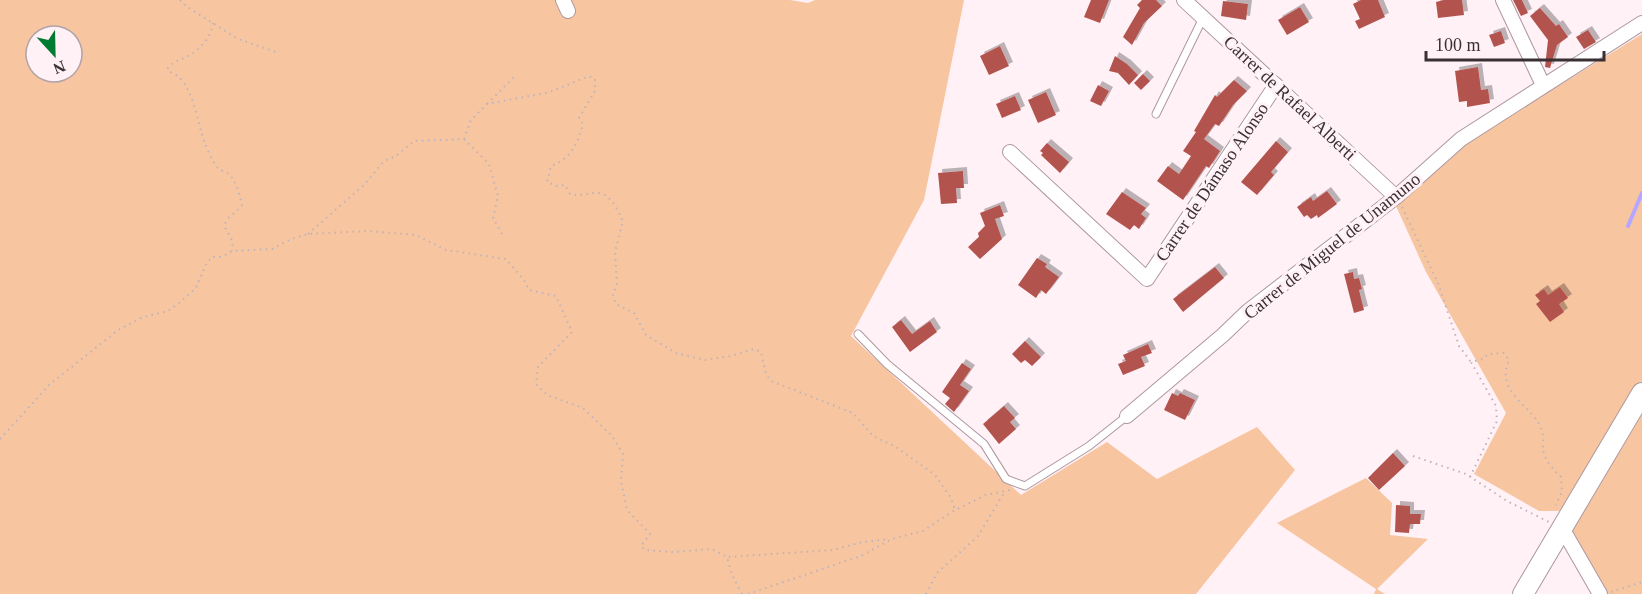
<svg xmlns="http://www.w3.org/2000/svg" width="1642" height="594" viewBox="0 0 1642 594" font-family="Georgia,serif">
<style>
.green{fill:#f8c5a1;fill-rule:evenodd}
.lines{fill:none;stroke-linecap:round;stroke-linejoin:round}
.stream{stroke:#b7a6ff;stroke-width:4}
.building{fill:#b3534e;filter:url(#shadow)}
.service-casing{stroke:#ad989f;stroke-width:9}
.minor-casing{stroke:#ad989f;stroke-width:16}
.secondary-casing{stroke:#ad989f;stroke-width:22}
.path{stroke:#bfb3b7;stroke-width:2;stroke-dasharray:1.5 4.5;stroke-linecap:butt}
.service{stroke:#fff;stroke-width:7}
.minor{stroke:#fff;stroke-width:14}
.secondary{stroke:#fff;stroke-width:20}
.labels{text-anchor:middle;stroke-width:6;stroke-linejoin:round;paint-order:stroke}
.street-label{font-size:18px;fill:#393033;stroke:#fff1f6}
</style>
<defs>
<filter id="shadow"><feDropShadow dx="4" dy="-4" stdDeviation="0" flood-color="#0004"/></filter>
</defs>
<rect width="100%" height="100%" fill="#fff1f6"/>
<!-- green -->
<g class="green">
<path d="M0,0H790L808,3L815,0H964L924,200L851,336L1021,495L1107,442L1157,479L1257,427L1295,470L1196,594H0ZM36,36H72V72H36Z"/>
<polygon points="1642,34 1642,381 1569,504 1559,511 1539,511 1474,474 1506,413 1426,272 1396,206 1463,145"/>
<polygon points="1642,409 1642,594 1603,594 1569,533"/>
<polygon points="1366,478 1392,503 1390,535 1428,539 1377,589 1385,594 1374,594 1376,589 1277,523"/>
</g>
<g class="lines">
<!-- stream -->
<polyline class="stream" points="1628,226 1642,193"/>
</g>
<!-- building -->
<g class="building">
<polygon points="1091,0 1109,0 1100,23 1084,17"/>
<polygon points="1142,0 1156,0 1162,6 1144,23 1132,45 1123,37 1140,8 1137,5"/>
<polygon points="1361,0 1378,0 1385,17 1359,29 1355,21 1360,19 1353,4"/>
<polygon points="1444,0 1462,0 1464,15 1438,18 1436,2"/>
<polygon points="1513,0 1522,0 1528,13 1521,16"/>
<polygon points="1223,1 1248,4 1246,20 1221,16"/>
<polygon points="1300,7 1309,22 1287,35 1278,20"/>
<polygon points="1540,8 1556,26 1559,24 1568,37 1557,45 1550,68 1545,67 1548,40 1530,16"/>
<polygon points="1588,30 1596,42 1584,49 1576,37"/>
<polygon points="1501,31 1505,43 1494,47 1489,35"/>
<polygon points="1000,46 1009,66 989,75 980,56"/>
<polygon points="1115,56 1127,64 1138,75 1129,85 1118,73 1109,71"/>
<polygon points="1478,67 1481,90 1488,89 1490,103 1467,107 1467,101 1459,102 1455,71"/>
<polygon points="1143,74 1150,81 1141,90 1134,83"/>
<polygon points="1234,80 1247,91 1233,105 1219,126 1215,124 1204,139 1220,151 1209,168 1206,166 1183,200 1157,181 1168,166 1179,174 1191,156 1183,151 1196,132 1194,131 1215,95 1217,97"/>
<polygon points="1098,85 1109,91 1101,106 1090,101"/>
<polygon points="1046,92 1056,115 1038,123 1028,100"/>
<polygon points="1015,96 1021,110 1002,118 996,104"/>
<polygon points="1276,141 1288,152 1271,172 1274,175 1257,195 1241,182"/>
<polygon points="1047,143 1069,162 1060,173 1041,155 1043,153 1040,151"/>
<polygon points="963,171 964,188 956,188 957,203 941,204 938,173"/>
<polygon points="1327,191 1337,204 1318,218 1317,215 1311,219 1307,215 1304,217 1297,207 1311,197 1313,201"/>
<polygon points="1122,192 1146,208 1141,214 1146,218 1139,229 1134,225 1130,230 1106,214"/>
<polygon points="1000,205 1004,216 995,219 1002,239 980,259 968,247 979,237 978,233 985,226 980,213"/>
<polygon points="1037,258 1047,264 1045,267 1059,277 1046,294 1041,290 1036,298 1018,285"/>
<polygon points="1215,267 1224,278 1183,312 1173,299"/>
<polygon points="1353,272 1354,279 1359,278 1362,289 1359,290 1364,310 1354,313 1344,274"/>
<polygon points="1560,287 1568,298 1559,304 1564,312 1550,322 1536,304 1540,301 1535,295 1544,289 1548,295"/>
<polygon points="901,320 912,334 930,321 937,332 910,352 892,327"/>
<polygon points="1025,341 1041,357 1032,366 1025,360 1021,363 1012,354"/>
<polygon points="1148,344 1152,353 1141,357 1145,366 1123,375 1118,364 1126,361 1123,355"/>
<polygon points="962,363 971,369 960,385 969,391 954,412 945,404 950,398 942,392"/>
<polygon points="1172,393 1178,396 1180,393 1195,400 1185,420 1164,410"/>
<polygon points="1004,406 1015,418 1010,422 1016,429 999,444 983,424"/>
<polygon points="1393,453 1405,466 1379,490 1368,478"/>
<polygon points="1396,505 1410,506 1410,514 1421,514 1420,524 1410,524 1409,533 1395,532"/>
</g>
<g class="lines">
<defs>
<g id="service">
<polyline points="1156,114 1203,18"/>
<polyline points="858,334 887,364 984,444 1006,479 1025,486 1089,446 1127,416"/>
</g>
<g id="minor">
<polyline points="563,0 568,11"/>
<polyline points="1184,0 1396,197"/>
<polyline points="1503,0 1543,85"/>
<polyline points="1010,152 1147,279 1276,85"/>
<polyline points="1127,416 1223,335 1248,311 1396,197 1461,139 1642,23"/>
<polyline points="1562,528 1600,594"/>
</g>
<polyline id="secondary" points="1523,594 1642,393"/>
</defs>
<!-- service casing -->
<use href="#service" class="service-casing"/>
<!-- minor casing -->
<use href="#minor" class="minor-casing"/>
<!-- secondary casing -->
<use href="#secondary" class="secondary-casing"/>
<!-- path -->
<g class="path">
<polyline points="180,0 186,6 238,39 276,52"/>
<path d="M213,23C212,36 200,50 188,56C181,60 173,61 168,68L169,72C193,77 197,124 205,143C207,150 213,163 218,168C222,172 226,171 230,175C237,183 239,194 242,205C238,211 233,213 228,219C220,227 230,233 232,241C233,244 232,248 232,251"/>
<polyline points="487,104 514,77"/>
<path d="M464,139L471,120L487,104L550,92L589,76L595,79V91L579,118L583,124C577,144 572,158 551,166L547,182L556,186L565,185L570,194C579,196 584,194 594,193C610,191 617,209 623,221L615,252L617,284L613,295L616,304L634,313L646,335L676,353L705,360L731,356L754,349L761,352L766,374L771,381L853,413L873,436L896,447L935,475L951,498L955,510"/>
<polyline points="464,139 489,164 498,196 493,218 502,234"/>
<polyline points="1402,207 1438,283 1459,346 1471,362"/>
<polyline points="308,234 365,184 384,161 396,156 414,141 463,139"/>
<polyline points="0,439 49,385 118,330 143,317 168,311 179,303 196,288 206,264 212,257 222,257 232,251 272,249 291,239 308,234 368,231 416,235 446,250 506,259 524,280 529,290 556,296 572,332 538,367 536,384 547,395 583,408 612,436 623,454 621,481 627,510 650,534 641,546 645,550 673,552 712,549 727,557"/>
<polyline points="1413,456 1466,474 1507,501 1549,522"/>
<path d="M1470,477L1497,421L1496,406L1471,362L1483,359L1488,354L1504,353L1509,360C1494,394 1535,406 1542,431C1544,437 1543,444 1543,450C1545,461 1553,469 1561,477L1562,491L1556,505"/>
<polyline points="1611,592 1642,582"/>
<polyline points="742,594 732,575 727,557 833,550 862,542 889,539"/>
<polyline points="748,594 861,556 892,539 923,531 955,510 986,495 1010,490"/>
<polyline points="926,594 937,573 978,536 1004,493"/>
</g>
<!-- service -->
<use href="#service" class="service"/>
<!-- minor -->
<use href="#minor" class="minor"/>
<!-- secondary -->
<use href="#secondary" class="secondary"/>
</g>
<g class="labels">
<!-- street labels -->
<g class="street-label">
<text transform="translate(1290 98) rotate(43)" y="6">Carrer de Rafael Alberti</text>
<text transform="translate(1212 182) rotate(-56)" y="6">Carrer de Dámaso Alonso</text>
<text transform="translate(1332 246) rotate(-39)" y="6">Carrer de Miguel de Unamuno</text>
</g>
</g>
<!-- north arrow -->
<g transform="translate(54 54) rotate(158)"><circle r="28" fill="#fff1f6" stroke="#b0a4a8" stroke-width="1.5"/>
<path d="M0-4.5L10 22L0 15L-10 22Z" fill="#007b32"/>
<text y="-9" font-size="16" font-weight="bold" text-anchor="middle" fill="#393033">N</text>
</g>
<!-- scale -->
<path d="M1426 51v9h178v-9" fill="none" stroke="#393033" stroke-width="3"/>
<text x="1435" y="51" font-size="18" fill="#393033" stroke="#fff1f6" stroke-width="4.5" paint-order="stroke">100 m</text>
</svg>
